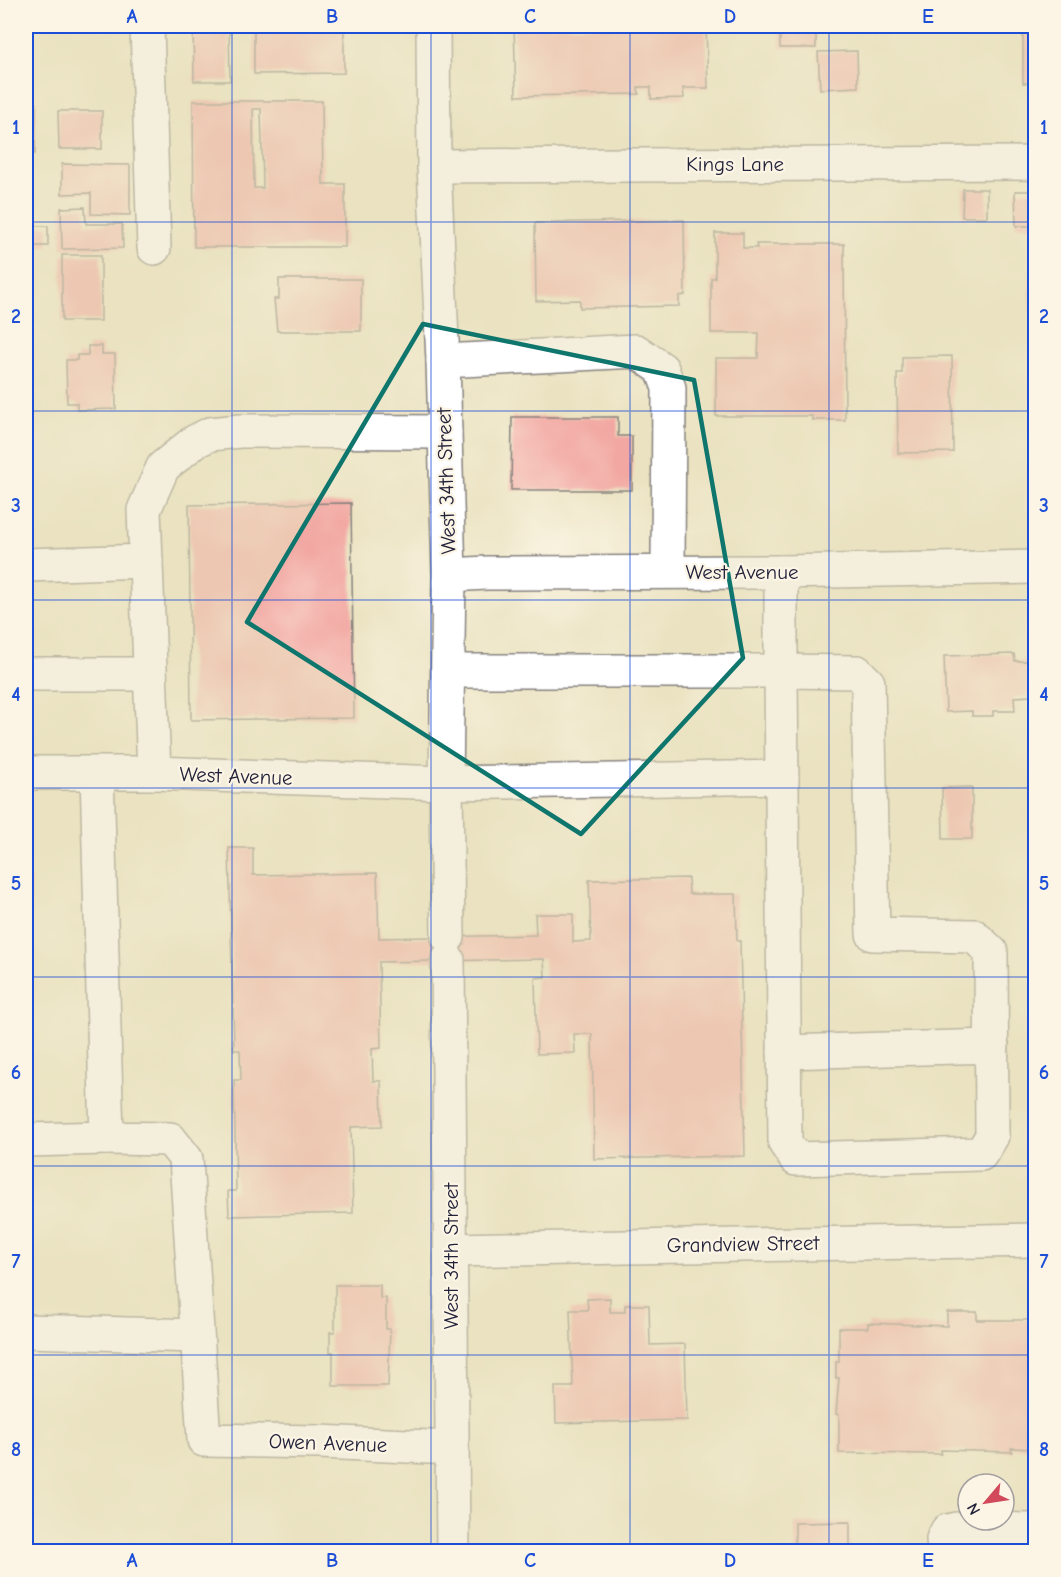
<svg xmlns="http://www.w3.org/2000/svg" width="1061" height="1577" viewBox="0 0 1061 1577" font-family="'Comic Neue',sans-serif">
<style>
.building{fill:#f2a7a2;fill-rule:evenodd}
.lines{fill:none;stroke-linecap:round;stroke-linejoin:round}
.minor-casing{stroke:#86827e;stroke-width:36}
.minor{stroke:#fff;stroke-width:33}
.marked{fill:none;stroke:#0f766e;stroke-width:4.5;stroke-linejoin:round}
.grid{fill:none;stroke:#1d4ed8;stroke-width:1.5;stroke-opacity:0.55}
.labels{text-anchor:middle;stroke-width:4.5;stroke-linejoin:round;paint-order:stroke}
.street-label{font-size:21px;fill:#22223b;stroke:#fcf5e5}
.neatline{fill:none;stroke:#1d4ed8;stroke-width:2}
.grid-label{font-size:20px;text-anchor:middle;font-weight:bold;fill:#1d4ed8}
</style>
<rect width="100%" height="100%" fill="#fcf5e5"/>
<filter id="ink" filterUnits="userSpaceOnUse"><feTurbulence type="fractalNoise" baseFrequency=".0167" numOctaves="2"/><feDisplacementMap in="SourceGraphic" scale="12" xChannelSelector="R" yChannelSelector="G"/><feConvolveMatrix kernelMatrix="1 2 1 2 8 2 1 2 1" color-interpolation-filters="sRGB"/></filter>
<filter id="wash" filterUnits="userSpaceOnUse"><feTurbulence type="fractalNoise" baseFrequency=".008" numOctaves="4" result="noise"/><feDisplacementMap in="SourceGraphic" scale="24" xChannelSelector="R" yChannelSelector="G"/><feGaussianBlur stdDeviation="1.35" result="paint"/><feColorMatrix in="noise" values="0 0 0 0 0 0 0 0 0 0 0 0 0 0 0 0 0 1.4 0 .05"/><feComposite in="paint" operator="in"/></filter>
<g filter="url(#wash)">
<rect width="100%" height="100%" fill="#eae2c0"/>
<g id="blocks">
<!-- building -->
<g class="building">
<polygon points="193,26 229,26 230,81 194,81"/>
<polygon points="254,26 344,26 344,73 254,74"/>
<polygon points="514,26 706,26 708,88 683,88 684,98 651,99 651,87 638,87 639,94 516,96"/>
<polygon points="780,26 852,26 851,31 816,32 816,48 780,48"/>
<rect x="906" y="26" width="33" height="6"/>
<polygon points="955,26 1002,26 1002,30 955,31"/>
<rect x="1023" y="31" width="13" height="52"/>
<polygon points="857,51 858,87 820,89 818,52"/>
<path d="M193,101H322L323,184H345V247H194ZM253,109H261L263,188H254Z"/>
<polygon points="26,103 36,103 35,154 26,153"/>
<polygon points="58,111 102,111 102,149 59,149"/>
<polygon points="62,164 130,165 130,215 91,214 91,193 62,194"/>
<polygon points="963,189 987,189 987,217 962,217"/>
<polygon points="1015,191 1036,191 1036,226 1016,226"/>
<polygon points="85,207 86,224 122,224 123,248 62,249 61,208"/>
<polygon points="684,220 685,295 679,296 679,306 580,308 580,300 536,301 535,223"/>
<polygon points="30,226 48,226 48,246 31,246"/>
<polygon points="715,233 743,233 743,248 757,248 756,244 844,244 845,420 812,420 812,416 716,416 716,358 758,358 759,333 711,333 711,278 715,278"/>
<rect x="62" y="255" width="39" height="66"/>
<polygon points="1030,275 1036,275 1036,313 1030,312"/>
<polygon points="279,279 361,279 361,331 277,331 274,299 279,299"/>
<polygon points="88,346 102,346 102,354 115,354 116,409 77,410 77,403 67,403 66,360 77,360 77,355 88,355"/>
<polygon points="952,356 953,452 898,453 897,373 902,373 902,357"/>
<polygon points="512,417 618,417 618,436 632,436 632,490 511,490"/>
<polygon points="351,503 354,718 191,720 189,505"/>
<polygon points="1014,654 1015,661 1030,661 1032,696 1014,697 1015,711 993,711 993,716 972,716 972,711 946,712 944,656"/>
<polygon points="972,787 972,839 943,839 942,788"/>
<polygon points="229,848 253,848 253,875 377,873 379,938 536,935 535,914 573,914 573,942 591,941 589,880 688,878 689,894 736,894 737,941 740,941 745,1156 594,1159 592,1034 574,1034 575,1053 537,1054 535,978 545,977 544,959 379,962 381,1048 372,1049 373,1081 381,1081 382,1126 351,1127 353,1213 229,1216 228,1191 236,1191 234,1080 241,1080 240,1050 234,1050"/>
<polygon points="26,877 31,877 30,981 26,981"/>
<polygon points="335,1285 380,1285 380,1298 386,1298 386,1329 390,1329 388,1386 333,1386 333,1352 330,1352 330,1332 335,1332"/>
<polygon points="610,1298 610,1312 625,1312 625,1305 649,1305 650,1345 685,1344 687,1420 556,1423 555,1387 573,1387 570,1310 588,1310 587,1299"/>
<polygon points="947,1312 977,1312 977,1320 1036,1320 1036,1449 1011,1448 1012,1452 941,1450 941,1454 839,1453 839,1415 836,1414 839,1378 836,1378 836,1362 839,1362 839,1328 868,1328 868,1323 947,1326"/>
<polygon points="850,1522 850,1552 795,1552 795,1523"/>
<rect x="980" y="1547" width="56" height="5"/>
</g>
</g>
</g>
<g filter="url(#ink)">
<use href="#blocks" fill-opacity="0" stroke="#86827e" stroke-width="1.5"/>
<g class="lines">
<defs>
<g id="minor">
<polyline points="147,26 154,248"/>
<polyline points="433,26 434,166 443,361 449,575 446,783 448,937"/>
<polyline points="434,166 1036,163"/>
<polyline points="443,361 636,351 662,369 669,388 668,571"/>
<polyline points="26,565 146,561"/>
<polyline points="449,575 487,573 781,572 1036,567"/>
<polyline points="448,671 781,671 785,1143 796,1159 981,1154 992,1136 991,952 974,936 873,934 868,683 857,672 781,671 781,572"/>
<polyline points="26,674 150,674"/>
<polyline points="26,773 154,773 446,783 782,777"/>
<polyline points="97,773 107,1138 170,1139 186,1159 204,1440 319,1442 452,1448"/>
<polyline points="154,773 144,510 163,467 194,442 210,434 240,431 445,432"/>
<polyline points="448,960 453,1552"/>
<polyline points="784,1052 992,1046"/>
<polyline points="26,1140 107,1138"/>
<polyline points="451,1250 1036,1240"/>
<polyline points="26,1331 197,1336"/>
<polyline points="944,1552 943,1539 947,1531 956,1529 1036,1530"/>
</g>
</defs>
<!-- minor casing -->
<use href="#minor" class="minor-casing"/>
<!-- minor -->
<use href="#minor" class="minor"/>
</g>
</g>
<!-- marked area -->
<path d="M0 0H1061V1577H0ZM423,324L694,380L743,658L581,834L247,622Z" fill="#eae2c0" fill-opacity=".55" fill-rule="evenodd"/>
<path class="marked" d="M423,324L694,380L743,658L581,834L247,622Z"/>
<!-- grid -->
<path class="grid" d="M232,26V1552M431,26V1552M630,26V1552M829,26V1552M26,222H1036M26,411H1036M26,600H1036M26,788H1036M26,977H1036M26,1166H1036M26,1355H1036"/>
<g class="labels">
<!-- street labels -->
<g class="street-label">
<text x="735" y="171">Kings Lane</text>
<text transform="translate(446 481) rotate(-92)" y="7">West 34th Street</text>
<text x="742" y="579">West Avenue</text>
<text transform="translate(236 776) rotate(2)" y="7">West Avenue</text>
<text transform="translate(743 1244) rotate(-1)" y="7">Grandview Street</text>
<text transform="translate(451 1256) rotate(-90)" y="7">West 34th Street</text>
<text transform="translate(328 1443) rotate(2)" y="7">Owen Avenue</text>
</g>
</g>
<!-- margin -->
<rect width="1061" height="1577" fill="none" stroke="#fcf5e5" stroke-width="66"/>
<!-- north arrow -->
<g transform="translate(986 1502) rotate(241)"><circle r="28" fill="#fcf5e5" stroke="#a5a1a1" stroke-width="1.5"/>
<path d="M0-4.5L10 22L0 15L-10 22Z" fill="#d1495b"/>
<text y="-9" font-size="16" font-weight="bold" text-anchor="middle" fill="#22223b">N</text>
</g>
<rect x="33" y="33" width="995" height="1511" class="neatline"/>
<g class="grid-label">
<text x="132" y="23">A</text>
<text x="332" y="23">B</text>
<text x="530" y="23">C</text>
<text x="730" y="23">D</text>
<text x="928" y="23">E</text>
<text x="16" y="134">1</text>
<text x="1044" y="134">1</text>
<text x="16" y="323">2</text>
<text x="1044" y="323">2</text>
<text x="16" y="512">3</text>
<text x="1044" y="512">3</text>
<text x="16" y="701">4</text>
<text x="1044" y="701">4</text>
<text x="16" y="890">5</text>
<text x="1044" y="890">5</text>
<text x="16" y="1079">6</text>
<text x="1044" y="1079">6</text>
<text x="16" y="1268">7</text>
<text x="1044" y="1268">7</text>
<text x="16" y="1456">8</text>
<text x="1044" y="1456">8</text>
<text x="132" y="1567">A</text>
<text x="332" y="1567">B</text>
<text x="530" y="1567">C</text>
<text x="730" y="1567">D</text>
<text x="928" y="1567">E</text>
</g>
</svg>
